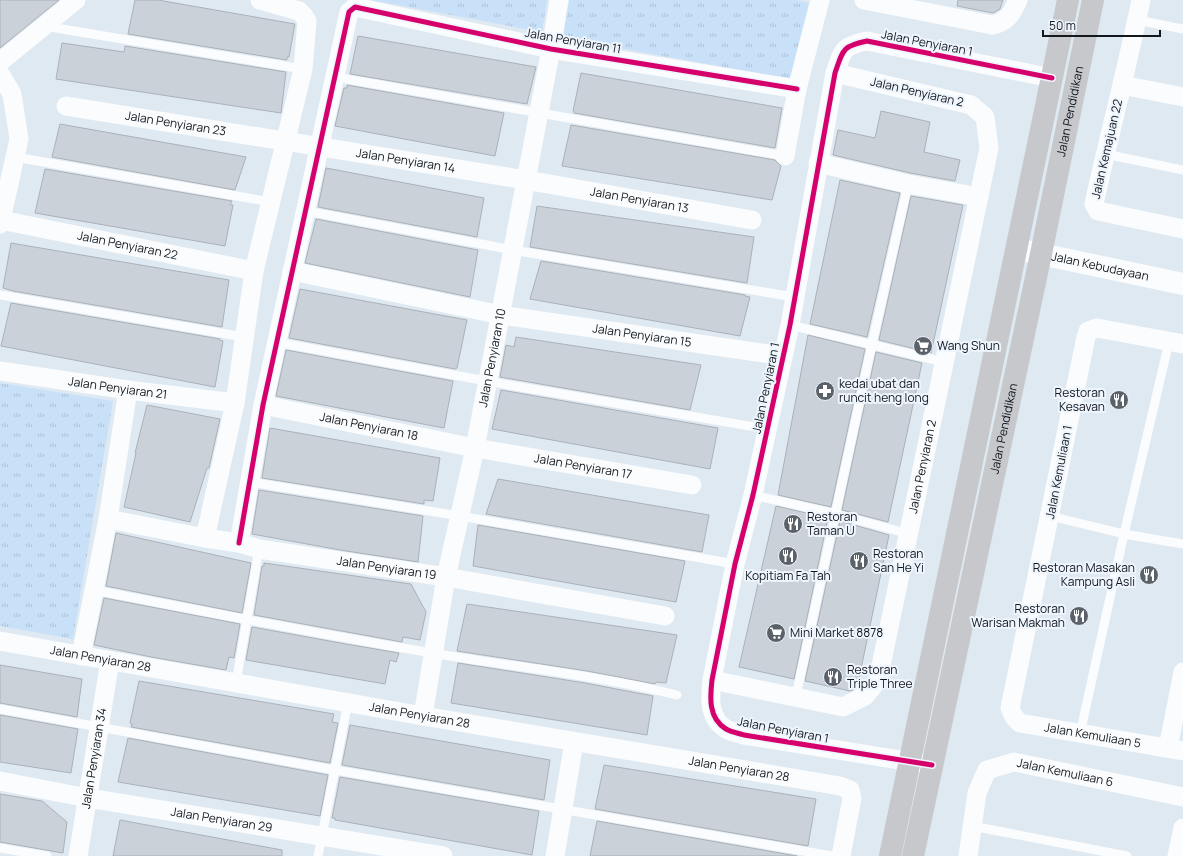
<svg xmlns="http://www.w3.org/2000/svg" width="1183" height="856" viewBox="0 0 1183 856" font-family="Manrope,sans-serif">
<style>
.park{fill:url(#park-tufts)}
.building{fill:#cad1d9;stroke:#aab1b8}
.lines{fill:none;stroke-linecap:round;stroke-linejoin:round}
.service{stroke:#fafcfd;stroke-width:9}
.minor{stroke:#fafcfd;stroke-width:19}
.tertiary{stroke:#fafcfd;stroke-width:22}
.secondary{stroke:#c6c8cc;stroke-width:22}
.cycleway-casing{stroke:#eef5fc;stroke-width:8}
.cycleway{stroke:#d6006c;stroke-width:5}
.labels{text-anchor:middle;stroke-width:4;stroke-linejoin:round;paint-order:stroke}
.street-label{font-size:12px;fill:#12181e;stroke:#eef5fc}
.poi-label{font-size:12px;fill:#12181e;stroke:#eef5fc;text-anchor:start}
</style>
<defs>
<pattern id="park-tufts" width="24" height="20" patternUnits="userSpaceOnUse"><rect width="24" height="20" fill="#c8e1f8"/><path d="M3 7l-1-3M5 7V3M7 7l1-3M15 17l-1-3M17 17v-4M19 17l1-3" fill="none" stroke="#abc0d4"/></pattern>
</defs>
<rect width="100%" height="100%" fill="#dfe9f2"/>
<!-- park -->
<g class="park">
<polygon points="371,0 547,0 542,32"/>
<polygon points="569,0 797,0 809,3 790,79 563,38"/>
<polygon points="0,383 113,401 73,639 0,626"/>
</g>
<!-- building -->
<g class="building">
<polygon points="0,0 59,0 0,48"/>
<polygon points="135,0 158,0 295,24 289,57 287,57 287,60 128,34"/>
<polygon points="958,0 1003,0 1000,9 993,13 957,6"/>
<polygon points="358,36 536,67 527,104 350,74"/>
<polygon points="62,43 124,52 125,46 286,72 281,113 56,79"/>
<polygon points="581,73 782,108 775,148 574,113 574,111 573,111"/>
<polygon points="347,85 504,113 495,156 335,126 344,88 347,88"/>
<polygon points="881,111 930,122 924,152 960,160 955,181 910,173 833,155 838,130 875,138"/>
<polygon points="60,124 246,157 235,190 52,157"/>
<polygon points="571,125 775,160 781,166 772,200 562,166"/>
<polygon points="326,168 484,198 477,237 318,207"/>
<polygon points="45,169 232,201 230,205 233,205 225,246 35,213"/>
<polygon points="840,180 900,193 867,337 810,324"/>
<polygon points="911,196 963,205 931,353 879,340"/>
<polygon points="537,206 754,237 747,283 530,247"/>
<polygon points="316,219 478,250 470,297 305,263"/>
<polygon points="11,243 229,280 222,327 13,291 3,288"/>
<polygon points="541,261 745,295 745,296 750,297 740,336 530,299"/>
<polygon points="300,289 467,320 457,368 455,369 289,338"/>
<polygon points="11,303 220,339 220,340 223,341 215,387 1,346"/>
<polygon points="808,335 865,349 831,507 778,495"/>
<polygon points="516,337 701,365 690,410 500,377 506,345 514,347"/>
<polygon points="286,350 453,381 444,428 276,396"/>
<polygon points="876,352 922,363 888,522 842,510"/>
<polygon points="501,390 718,428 710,469 492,429"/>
<polygon points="147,405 220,419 209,468 207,468 190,522 124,507 136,453 135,453"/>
<polygon points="270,428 440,458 433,501 424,500 424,504 262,478"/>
<polygon points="498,479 709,515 702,552 486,514"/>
<polygon points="259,490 423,516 418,562 340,550 252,534"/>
<polygon points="776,506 828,518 794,679 739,667"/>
<polygon points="840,521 889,535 857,688 850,691 805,681"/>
<polygon points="478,525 685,561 676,602 473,566"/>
<polygon points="116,533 251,563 242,613 106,586"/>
<polygon points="264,563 411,584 426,612 420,640 403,637 402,642 254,615 262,566 264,566"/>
<polygon points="104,598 240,624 234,658 229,657 226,670 151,657 94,645"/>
<polygon points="467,604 677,635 666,683 656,682 655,684 587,671 457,651"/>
<polygon points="252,627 346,644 399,653 396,662 390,660 385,684 246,660"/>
<polygon points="458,663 585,683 653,696 647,735 451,703"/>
<polygon points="0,665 82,679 77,717 0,703"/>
<polygon points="139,681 334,714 332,722 338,723 330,763 131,727 132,724 130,723"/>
<polygon points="0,715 78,729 71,773 0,762"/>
<polygon points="350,725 550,760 544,800 342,765"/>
<polygon points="128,738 328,775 320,816 118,782"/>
<polygon points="604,765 816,799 808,846 595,809"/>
<polygon points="340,777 539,811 532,855 335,820 335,818 332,818"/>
<polygon points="0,794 42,801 67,822 63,853 0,842"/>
<polygon points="120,820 282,850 282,856 113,856"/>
<polygon points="597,821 797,856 590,856"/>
</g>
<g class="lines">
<!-- service -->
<g class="service">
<polyline points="1137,20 1183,29"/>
<polyline points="44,26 303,69"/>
<polyline points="335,77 785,156"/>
<polyline points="1105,154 1183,170"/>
<polyline points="15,157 271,202"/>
<polyline points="306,211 513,250 794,297"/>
<polyline points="0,295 244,337"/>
<polyline points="790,325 944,362"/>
<polyline points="276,342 497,383 767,429"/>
<polyline points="250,482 460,516 735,564"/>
<polyline points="753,495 836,514 909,534"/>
<polyline points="1050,516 1124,534 1183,544"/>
<path d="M94,590C206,612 319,634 432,653C514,667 596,675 677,695"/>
<polyline points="236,683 259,549"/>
<polyline points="796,696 872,344 908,184"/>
<polyline points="0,709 335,770 832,856"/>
<polyline points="1080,734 1124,534 1169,342"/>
<polyline points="972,826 1127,856"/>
<polyline points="0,848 47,856"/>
<polyline points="318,856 348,702"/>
</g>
<!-- minor -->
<g class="minor">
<path d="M864,0L992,25C1007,22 1012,14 1018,0"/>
<path d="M1141,0C1127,68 1109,136 1094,204L1098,211L1183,229"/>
<polyline points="0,62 76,0"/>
<polyline points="0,74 12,94 19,139 0,224"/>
<polyline points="1122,85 1183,97"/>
<path id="s1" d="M66,106L526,180L752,220"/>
<polyline points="785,156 797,89 820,0"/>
<polyline points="818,163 908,184 979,197"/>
<path id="s2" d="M1,220L254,271"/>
<path id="s3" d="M292,271L501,315L783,356"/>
<path id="s4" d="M1183,344L1097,328L1088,331L1086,337L1010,708L1014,717L1020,723L1183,751"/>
<path id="s5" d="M0,371L128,390L235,403"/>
<path id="s6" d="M263,405L475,448L692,485"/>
<path id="s7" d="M108,519L205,538L239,543L259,549L446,577L665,616"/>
<polyline points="205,538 235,403 254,271 303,69 307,21 304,16 299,11 260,0"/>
<polyline points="239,543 263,405 349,12 355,7 551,49 797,89"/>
<path id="s8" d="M0,641L423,716L840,786L850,790L852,798L841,856"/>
<polyline points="81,656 108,519 128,390"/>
<path id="s9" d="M712,680L843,707L865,696L878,680L989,148L985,117L971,105L835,73"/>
<path id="s10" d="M423,716L446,577L475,448L551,49L559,0"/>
<polyline points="1168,748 1183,672"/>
<path d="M925,764L744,735C738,733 731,732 726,729C708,718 710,697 712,680L735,564L753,495L790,325L835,73C843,50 842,46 867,41L1052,78"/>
<path id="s11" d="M0,781L88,798L443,856"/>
<path id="s12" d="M78,856L110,661"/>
<polyline points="555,856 574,742"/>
<path id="s13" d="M968,856L977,793L987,770L1014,762L1183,797"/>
<polyline points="1177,856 1183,828"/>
</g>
<!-- tertiary -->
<path class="tertiary" id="s14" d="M1017,249L1183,284"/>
<!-- secondary -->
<g class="secondary">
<polyline points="890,856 1068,0"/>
<path id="s15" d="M913,856L1041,254L1093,0"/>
</g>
<defs>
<g id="cycleway">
<polyline points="239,543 263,405 349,12 355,7 551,49 797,89"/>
<path d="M932,765L744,735C738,733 731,732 726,729C708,718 710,697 712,680L735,564L753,495L790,325L835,73C843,50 842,46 867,41L1052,78"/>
</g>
</defs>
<!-- cycleway casing -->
<use href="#cycleway" class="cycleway-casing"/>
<!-- cycleway -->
<use href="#cycleway" class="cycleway"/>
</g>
<!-- icons -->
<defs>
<symbol id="supermarket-disc" viewBox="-11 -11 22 22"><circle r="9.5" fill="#5a6168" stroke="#eef5fc"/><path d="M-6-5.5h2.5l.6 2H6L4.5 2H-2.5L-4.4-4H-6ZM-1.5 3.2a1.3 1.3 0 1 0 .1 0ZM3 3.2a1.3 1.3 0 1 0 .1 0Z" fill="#fff"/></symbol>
<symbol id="pharmacy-disc" viewBox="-11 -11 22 22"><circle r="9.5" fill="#5a6168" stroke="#eef5fc"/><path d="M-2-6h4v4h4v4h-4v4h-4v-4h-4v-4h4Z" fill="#fff"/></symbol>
<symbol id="restaurant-disc" viewBox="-11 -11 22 22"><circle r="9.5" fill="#5a6168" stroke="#eef5fc"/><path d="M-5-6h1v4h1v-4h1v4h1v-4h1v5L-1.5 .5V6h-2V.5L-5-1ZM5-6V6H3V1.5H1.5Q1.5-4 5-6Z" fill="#fff"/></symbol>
</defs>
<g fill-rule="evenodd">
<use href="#supermarket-disc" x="912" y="335" width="22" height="22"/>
<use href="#pharmacy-disc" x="814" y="380" width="22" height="22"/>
<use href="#restaurant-disc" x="1108" y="389" width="22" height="22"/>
<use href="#restaurant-disc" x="782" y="513" width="22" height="22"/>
<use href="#restaurant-disc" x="777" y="545" width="22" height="22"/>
<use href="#restaurant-disc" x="848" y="550" width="22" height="22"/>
<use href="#restaurant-disc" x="1138" y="564" width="22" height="22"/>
<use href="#restaurant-disc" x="1068" y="605" width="22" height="22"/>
<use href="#supermarket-disc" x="765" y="622" width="22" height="22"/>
<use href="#restaurant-disc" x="822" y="666" width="22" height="22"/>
</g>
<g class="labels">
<!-- street labels -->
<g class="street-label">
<text transform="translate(573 41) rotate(10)" y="4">Jalan Penyiaran 11</text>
<text transform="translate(927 43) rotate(11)" y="4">Jalan Penyiaran 1</text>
<text transform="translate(917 92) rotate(13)" y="4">Jalan Penyiaran 2</text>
<text dy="4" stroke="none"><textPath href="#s15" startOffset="761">Jalan Pendidikan</textPath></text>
<text dy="4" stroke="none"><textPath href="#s1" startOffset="111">Jalan Penyiaran 23</textPath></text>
<text transform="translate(1107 149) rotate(-77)" y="4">Jalan Kemajuan 22</text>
<text dy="4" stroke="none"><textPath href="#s1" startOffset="344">Jalan Penyiaran 14</textPath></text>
<text dy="4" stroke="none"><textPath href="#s1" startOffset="581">Jalan Penyiaran 13</textPath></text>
<text dy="4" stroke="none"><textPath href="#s2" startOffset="129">Jalan Penyiaran 22</textPath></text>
<text dy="4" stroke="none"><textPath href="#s14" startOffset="85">Jalan Kebudayaan</textPath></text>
<text dy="4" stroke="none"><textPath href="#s3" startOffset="356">Jalan Penyiaran 15</textPath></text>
<text dy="4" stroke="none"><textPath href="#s10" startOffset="365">Jalan Penyiaran 10</textPath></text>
<text dy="4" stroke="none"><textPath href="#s5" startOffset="119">Jalan Penyiaran 21</textPath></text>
<text transform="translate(766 388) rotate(-78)" y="4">Jalan Penyiaran 1</text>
<text dy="4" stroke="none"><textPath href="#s6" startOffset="108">Jalan Penyiaran 18</textPath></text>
<text dy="4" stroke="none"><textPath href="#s15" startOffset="437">Jalan Pendidikan</textPath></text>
<text dy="4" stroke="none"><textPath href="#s6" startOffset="326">Jalan Penyiaran 17</textPath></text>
<text dy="4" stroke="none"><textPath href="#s9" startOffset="397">Jalan Penyiaran 2</textPath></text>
<text transform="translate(1059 472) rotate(-79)" y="4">Jalan Kemuliaan 1</text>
<text dy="4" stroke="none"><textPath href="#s7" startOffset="283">Jalan Penyiaran 19</textPath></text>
<text dy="4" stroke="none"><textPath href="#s8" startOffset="102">Jalan Penyiaran 28</textPath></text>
<text dy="4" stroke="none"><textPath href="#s8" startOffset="426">Jalan Penyiaran 28</textPath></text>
<text transform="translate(783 730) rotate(11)" y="4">Jalan Penyiaran 1</text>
<text dy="4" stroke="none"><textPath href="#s4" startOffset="574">Jalan Kemuliaan 5</textPath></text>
<text dy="4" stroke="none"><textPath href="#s12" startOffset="99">Jalan Penyiaran 34</textPath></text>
<text dy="4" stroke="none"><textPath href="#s8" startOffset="750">Jalan Penyiaran 28</textPath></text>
<text dy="4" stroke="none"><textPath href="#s13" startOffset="169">Jalan Kemuliaan 6</textPath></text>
<text dy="4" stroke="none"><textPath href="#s11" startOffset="225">Jalan Penyiaran 29</textPath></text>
</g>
<!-- poi labels -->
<g class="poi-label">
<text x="937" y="350">Wang Shun</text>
<text x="839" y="388">kedai ubat dan<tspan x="839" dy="14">runcit heng long</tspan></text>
<text x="1105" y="397" text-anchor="end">Restoran<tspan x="1105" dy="14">Kesavan</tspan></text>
<text x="807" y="521">Restoran<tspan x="807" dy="14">Taman U</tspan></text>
<text x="873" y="558">Restoran<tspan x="873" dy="14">San He Yi</tspan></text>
<text x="1135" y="572" text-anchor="end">Restoran Masakan<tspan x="1135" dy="14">Kampung Asli</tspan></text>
<text x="788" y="580" text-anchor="middle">Kopitiam Fa Tah</text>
<text x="1065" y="613" text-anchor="end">Restoran<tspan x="1065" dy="14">Warisan Makmah</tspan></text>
<text x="790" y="637">Mini Market 8878</text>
<text x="847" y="674">Restoran<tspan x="847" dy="14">Triple Three</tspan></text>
</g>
</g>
<!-- scale -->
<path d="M1043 30v6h117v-6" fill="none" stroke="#12181e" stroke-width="2"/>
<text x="1049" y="30" font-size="12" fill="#12181e" stroke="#eef5fc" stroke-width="3" paint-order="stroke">50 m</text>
</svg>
